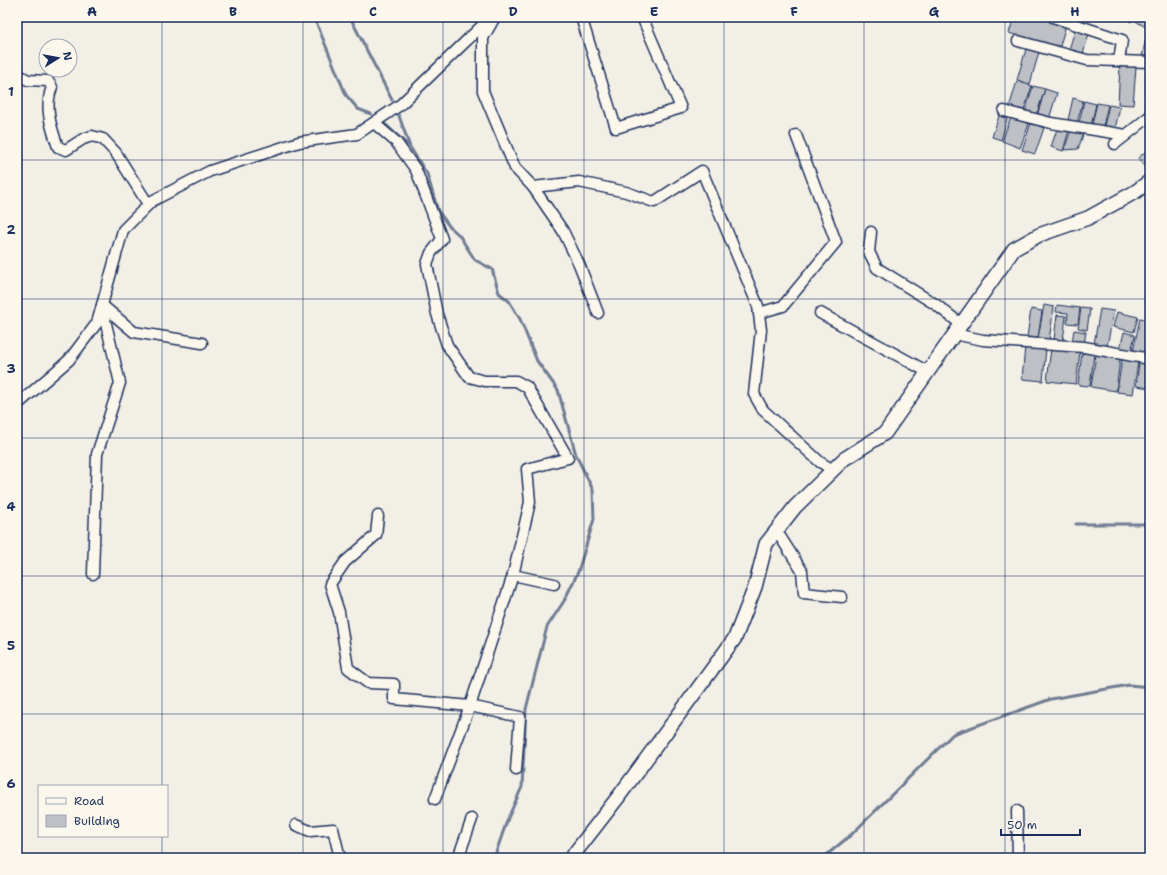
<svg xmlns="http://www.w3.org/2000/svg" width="1167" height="875" viewBox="0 0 1167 875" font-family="'Shantell Sans',sans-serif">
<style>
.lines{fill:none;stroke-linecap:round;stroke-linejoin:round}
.stream{stroke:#707b93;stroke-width:3}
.building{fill:#bdc0c4;stroke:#1b2f5e}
.minor-casing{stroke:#1b2f5e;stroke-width:13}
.tertiary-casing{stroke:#1b2f5e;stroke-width:16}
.minor{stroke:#fbf7ec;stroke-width:10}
.tertiary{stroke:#fbf7ec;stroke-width:13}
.grid{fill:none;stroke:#1b2f5e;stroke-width:1;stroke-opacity:0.55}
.neatline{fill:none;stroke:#1b2f5e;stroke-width:1.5}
.grid-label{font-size:13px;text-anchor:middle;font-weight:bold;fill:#1b2f5e}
</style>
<rect width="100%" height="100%" fill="#f2efe6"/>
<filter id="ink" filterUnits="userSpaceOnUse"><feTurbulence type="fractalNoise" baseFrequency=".025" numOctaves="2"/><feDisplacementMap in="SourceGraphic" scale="8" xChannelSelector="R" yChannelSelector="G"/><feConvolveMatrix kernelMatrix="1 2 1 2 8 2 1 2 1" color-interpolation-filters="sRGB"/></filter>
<g filter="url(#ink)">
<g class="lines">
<!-- stream -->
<g class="stream">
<polyline points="314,17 346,95 358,109 371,114"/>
<polyline points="350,17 392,100"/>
<polyline points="399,116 410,147 427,174 438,211 449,226 459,235 475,260 492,269 499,293 509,301 520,319 537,361 558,390 576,455 593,490 594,519 578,572 564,601 547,627 526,709 522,787 508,818 494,858"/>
<polyline points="384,123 409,146"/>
<polyline points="1076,524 1150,524"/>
<polyline points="823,858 852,834 953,734 1051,699 1129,685 1150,687"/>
</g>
</g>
<!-- building -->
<g class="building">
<polygon points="1014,17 1040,17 1066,25 1059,49 1009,33"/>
<polygon points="1123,17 1134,17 1131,22"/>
<polygon points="1136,17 1150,17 1150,23 1147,28 1134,20"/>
<polygon points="1075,30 1089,34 1082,57 1068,53"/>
<polygon points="1148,30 1150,31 1150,58 1142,56"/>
<polygon points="1026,49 1039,52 1030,84 1017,80"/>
<polygon points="1120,66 1136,67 1133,105 1118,104"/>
<polygon points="1147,67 1150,68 1150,106 1145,106"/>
<polygon points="1017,81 1032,86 1023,113 1009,108"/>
<polygon points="1033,86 1045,89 1036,116 1025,112"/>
<polygon points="1045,89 1057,93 1049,119 1037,116"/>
<polygon points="1073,98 1083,101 1077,123 1068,120"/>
<polygon points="1084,101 1096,104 1091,126 1079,123"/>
<polygon points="1097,103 1108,105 1103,126 1092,124"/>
<polygon points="1109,105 1120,107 1115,129 1104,126"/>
<polygon points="1000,113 1008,116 1001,140 992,137"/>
<polygon points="1011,117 1029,124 1020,148 1002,141"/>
<polygon points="1031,123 1044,128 1035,154 1022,150"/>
<polygon points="1058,126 1069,130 1063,151 1051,147"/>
<polygon points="1071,130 1084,132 1078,149 1064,150"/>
<polygon points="1149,149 1150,151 1150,172 1138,158"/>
<polygon points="1044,305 1054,307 1049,340 1038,338"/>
<polygon points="1057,305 1080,308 1078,324 1067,323 1068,313 1056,312"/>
<polygon points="1081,308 1090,309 1087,330 1078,328"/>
<polygon points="1031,309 1042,311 1038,338 1027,337"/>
<polygon points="1100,309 1114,311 1107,346 1094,344"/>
<polygon points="1117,312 1138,317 1134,332 1113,327"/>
<polygon points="1057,315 1066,316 1063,341 1054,340"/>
<polygon points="1140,318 1150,320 1150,356 1133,352"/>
<polygon points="1074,330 1086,332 1084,344 1072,342"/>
<polygon points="1124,332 1135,335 1131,352 1120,349"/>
<polygon points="1025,346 1046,348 1043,381 1022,379"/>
<polygon points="1051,348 1080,352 1076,384 1047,381"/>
<polygon points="1082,353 1094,354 1090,386 1078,385"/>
<polygon points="1096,355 1120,359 1116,391 1091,387"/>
<polygon points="1122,359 1138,362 1133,394 1117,392"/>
<polygon points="1139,363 1150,364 1150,388 1136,386"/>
</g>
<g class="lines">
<defs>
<g id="minor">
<polyline points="495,17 483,38 483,91 515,168 533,187 579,182 626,192 654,202 702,171 758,306 761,330 754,394 763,410 820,462 833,470"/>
<polyline points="581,17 616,128 681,108 642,17"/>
<polyline points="1053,17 1122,40 1119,61"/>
<polyline points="1018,41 1087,60 1150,62"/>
<path d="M17,74L28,80L48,81L52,87C44,107 51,127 58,147L66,150L83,139L92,136L103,139L116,153L148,204"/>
<polyline points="1004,111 1051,123 1126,135"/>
<polyline points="374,123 396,142 416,170 442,239 431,253 427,264 437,314 447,345 469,377 485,381 516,381 527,387 568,458 527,469 530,502 513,575 554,584"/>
<polyline points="1115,144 1150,116"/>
<polyline points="533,187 563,231 579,264 598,313"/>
<polyline points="871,232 869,252 877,268 935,304 961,324"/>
<polyline points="102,305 134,332 202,343"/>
<polyline points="759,313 783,306 836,242 796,135"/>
<polyline points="820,313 928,372"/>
<polyline points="954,334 983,340 1084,347 1150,359"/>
<polyline points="17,405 69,360 97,323 123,230 152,201 210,171 299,142 357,134 400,105 491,17"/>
<polyline points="378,516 376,535 345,562 330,584 339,612 348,668 368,683 394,684 394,699 470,706 520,717 516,770"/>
<polyline points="776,530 802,571 804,593 842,597"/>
<polyline points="93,574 97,454 120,383 102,307"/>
<polyline points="435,799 470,706 513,575"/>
<polyline points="1017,811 1018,858"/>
<polyline points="296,825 310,831 333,829 340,858"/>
<polyline points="458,858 472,819"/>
</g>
<polyline id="tertiary" points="576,858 574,854 619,796 735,638 755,587 766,544 795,507 844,459 885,433 1014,249 1039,235 1088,218 1135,192 1150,181"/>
</defs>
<!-- minor casing -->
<use href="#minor" class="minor-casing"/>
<!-- tertiary casing -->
<use href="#tertiary" class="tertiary-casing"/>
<!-- minor -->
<use href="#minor" class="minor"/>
<!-- tertiary -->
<use href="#tertiary" class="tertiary"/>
</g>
</g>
<!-- grid -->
<path class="grid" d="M162,17V786M303,17V858M443,17V858M584,17V858M724,17V858M864,17V858M1005,17V858M17,160H1150M17,299H1150M17,438H1150M17,576H1150M17,714H1150M162,836V858"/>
<!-- margin -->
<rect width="1167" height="875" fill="none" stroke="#fbf7ec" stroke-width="44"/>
<!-- legend -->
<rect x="38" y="785" width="130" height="52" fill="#fbf7ec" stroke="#a1a7b3"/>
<rect x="46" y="798" width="20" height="6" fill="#fbf7ec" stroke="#a1a7b3"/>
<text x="74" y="805" font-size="12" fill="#1b2f5e">Road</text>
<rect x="46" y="815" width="20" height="12" fill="#bdc0c4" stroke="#a1a7b3"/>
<text x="74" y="825" font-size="12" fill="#1b2f5e">Building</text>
<!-- north arrow -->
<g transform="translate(58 58) rotate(79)"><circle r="19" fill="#fbf7ec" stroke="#a1a7b3"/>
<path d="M0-3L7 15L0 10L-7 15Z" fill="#1b2f5e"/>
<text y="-6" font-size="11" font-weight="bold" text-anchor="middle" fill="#1b2f5e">N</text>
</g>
<!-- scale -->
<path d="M1001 829v6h79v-6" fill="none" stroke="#1b2f5e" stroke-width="2"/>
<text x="1007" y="829" font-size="12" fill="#1b2f5e" stroke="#fbf7ec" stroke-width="3" paint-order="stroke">50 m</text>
<rect x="22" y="22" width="1123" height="831" class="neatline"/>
<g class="grid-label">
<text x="92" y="16">A</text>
<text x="233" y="16">B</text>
<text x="373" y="16">C</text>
<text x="513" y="16">D</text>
<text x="654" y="16">E</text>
<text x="794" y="16">F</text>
<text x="934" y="16">G</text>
<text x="1075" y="16">H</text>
<text x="11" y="96">1</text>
<text x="11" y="234">2</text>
<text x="11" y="373">3</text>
<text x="11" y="511">4</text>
<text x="11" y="650">5</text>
<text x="11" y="788">6</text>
</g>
</svg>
